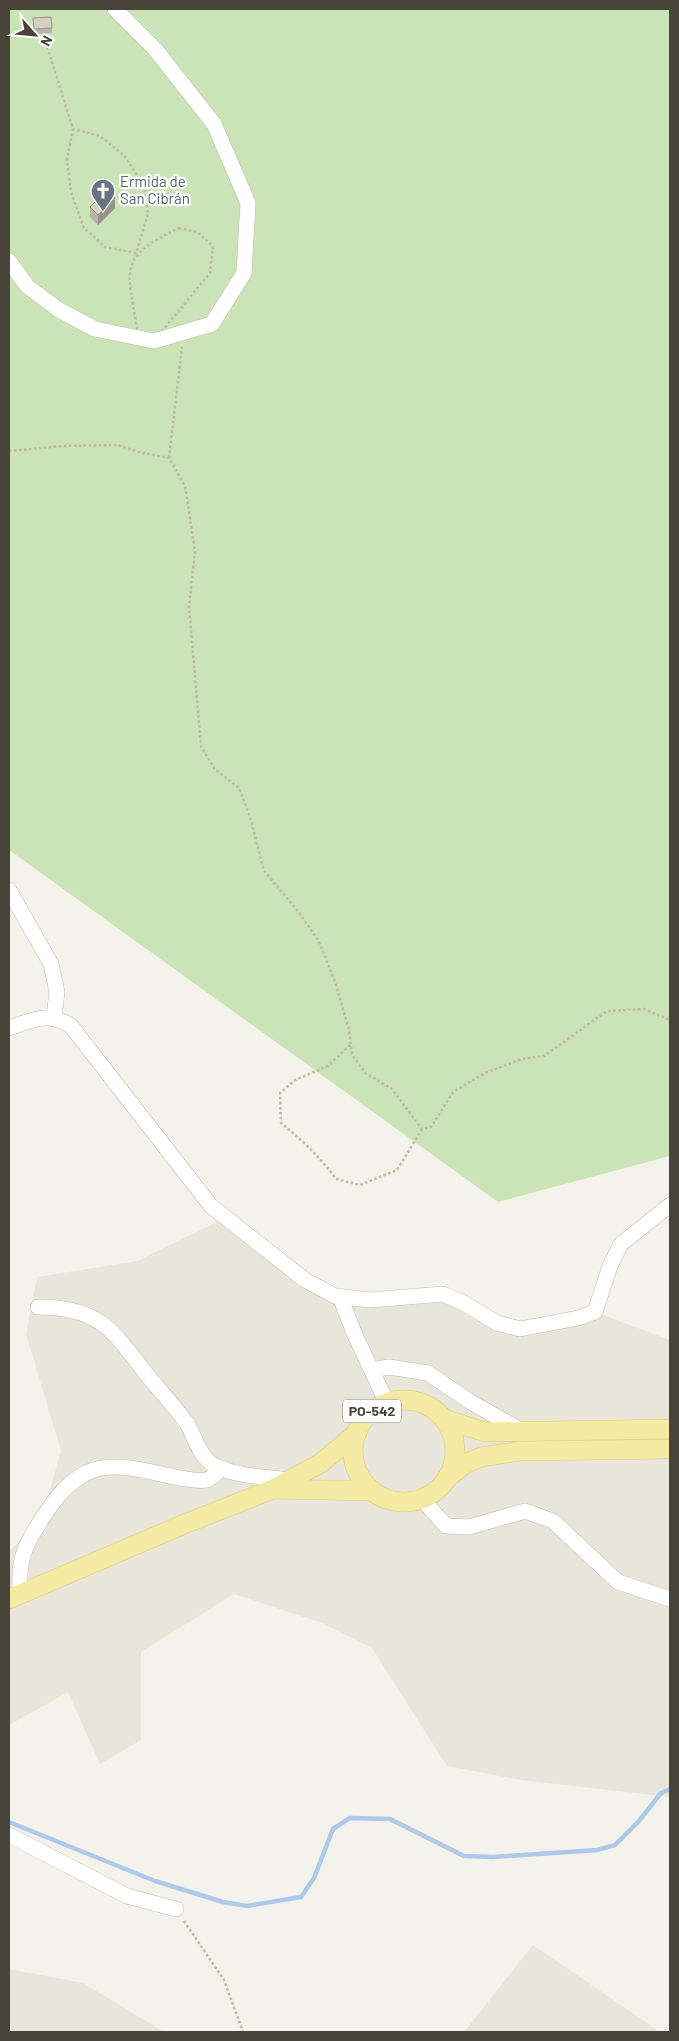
<svg xmlns="http://www.w3.org/2000/svg" width="679" height="2041" viewBox="0 0 679 2041" font-family="Barlow,sans-serif">
<style>
.residential{fill:#e8e5da}
.green{fill:#cae4b8}
.lines{fill:none;stroke-linecap:round;stroke-linejoin:round}
.stream{stroke:#aec9eb;stroke-width:4.5}
.minor-casing{stroke:#bfbcae;stroke-width:16}
.major-casing{stroke:#dacb74;stroke-width:20}
.path{stroke:#bfb9a1;stroke-width:2.5;stroke-dasharray:2.5 2.5;stroke-linecap:butt}
.minor{stroke:#fff;stroke-width:15}
.major{stroke:#f5eaa3;stroke-width:19}
.wall{fill:#b7b3a7}
.shaded-wall{fill:#959288}
.building{fill:#d5d0c2;stroke:#959288}
.labels{text-anchor:middle;stroke-width:4.5;stroke-linejoin:round;paint-order:stroke}
.shield{fill:#fff;stroke:#7f7c75;stroke-width:1}
.shield-label{font-size:14px;font-weight:bold;fill:#48443a}
.worship-label{font-size:15px;fill:#5b616d;stroke:#fff;text-anchor:start}
</style>
<rect width="100%" height="100%" fill="#f4f3eb"/>
<!-- residential -->
<g class="residential">
<polygon points="225,1218 321,1288 370,1300 443,1294 497,1323 595,1312 670,1340 670,1797 521,1780 447,1766 372,1648 322,1623 234,1594 141,1652 141,1740 100,1764 68,1692 9,1725 9,1551 41,1521 61,1451 26,1334 37,1277 137,1261"/>
<polygon points="533,1945 656,2029 656,2032 464,2032"/>
<polygon points="9,1969 83,1983 164,2032 9,2032"/>
</g>
<!-- green -->
<polygon class="green" points="9,9 670,9 670,1156 498,1202 9,850"/>
<g class="lines">
<!-- stream -->
<polyline class="stream" points="9,1822 155,1881 223,1902 247,1906 301,1897 314,1878 333,1829 350,1818 390,1819 464,1856 493,1857 597,1850 615,1845 639,1821 661,1793 670,1789"/>
<defs>
<g id="minor">
<polyline points="9,261 27,286 59,310 95,329 154,341 212,324 244,273 248,203 214,124 155,49 115,9"/>
<polyline points="9,890 51,964 57,992 54,1017"/>
<path d="M9,1028C33,1020 48,1011 71,1026L211,1206L305,1280L335,1296L370,1300L443,1294L462,1302L497,1323L520,1329L578,1318L595,1312L610,1266L621,1244L670,1205"/>
<polyline points="340,1297 355,1335 387,1403"/>
<path d="M38,1307C104,1307 115,1335 152,1381C165,1396 177,1409 188,1425C195,1438 201,1459 215,1466C236,1476 266,1477 289,1480"/>
<polyline points="372,1370 389,1367 428,1373 469,1401 520,1430"/>
<polyline points="422,1499 446,1526 469,1527 525,1511 553,1521 618,1582 670,1599"/>
<path d="M20,1595C18,1559 24,1546 43,1517C55,1499 67,1483 86,1473C113,1459 152,1473 180,1478C189,1479 198,1482 207,1480C213,1477 217,1472 222,1468"/>
<polyline points="9,1835 127,1896 176,1909"/>
</g>
<g id="major">
<circle cx="404" cy="1451" r="51"/>
<polyline points="444,1419 485,1432 670,1429"/>
<polyline points="447,1478 465,1464 481,1457 520,1451 670,1449"/>
<polyline points="275,1489 372,1491"/>
<polyline points="9,1599 182,1525 273,1489 321,1463 357,1433"/>
</g>
</defs>
<!-- minor casing -->
<use href="#minor" class="minor-casing"/>
<!-- major casing -->
<use href="#major" class="major-casing"/>
<!-- path -->
<g class="path">
<polyline points="43,33 73,129 100,136 124,155 144,186 148,214 136,253 105,247 84,228 71,192 67,160 73,129"/>
<path d="M179,228L197,232L213,246L210,273L154,341L137,328C127,268 118,257 179,228Z"/>
<polyline points="9,451 63,446 118,445 139,452 169,458 185,486 195,551 189,607 201,746 214,768 239,788 250,817 264,871 298,911 318,940 335,981 349,1030 352,1054 365,1073 392,1089 422,1129 431,1127 453,1092 485,1073 522,1059 544,1056 607,1011 644,1009 670,1020"/>
<polyline points="169,458 182,347"/>
<path d="M350,1045L328,1066L295,1080L280,1093L281,1123C302,1140 320,1157 336,1179L360,1185L397,1170L422,1129"/>
<polyline points="184,1921 224,1980 243,2032"/>
</g>
<!-- minor -->
<use href="#minor" class="minor"/>
<!-- major -->
<use href="#major" class="major"/>
</g>
<!-- wall -->
<g class="wall">
<polygon points="51,17 52,33 34,34 33,18"/>
<polygon points="90,207 115,208 98,225 90,217"/>
</g>
<!-- shaded-wall -->
<polygon class="shaded-wall" points="115,198 115,208 98,225 98,215"/>
<!-- building -->
<g class="building">
<polygon points="51,17 52,28 34,29 33,18"/>
<polygon points="107,190 115,198 98,215 90,207"/>
</g>
<!-- icons -->
<defs>
<symbol id="church-pin" viewBox="-11 -11 22 30"><path d="M0 17L-7.5 6A9.5 9.5 0 1 1 7.5 6Z" fill="#6b7280" stroke="#fff"/><path d="M-1.2-6h2.4v3.5h3.3v2.4h-3.3V6h-2.4V-.1h-3.3v-2.4h3.3Z" fill="#fff"/></symbol>
</defs>
<g fill-rule="evenodd">
<use href="#church-pin" x="89" y="177" width="28" height="38"/>
</g>
<g class="labels">
<!-- shield labels -->
<rect class="shield" x="343" y="1399.5" width="58" height="23" rx="4"/>
<g class="shield-label">
<text x="372" y="1416">PO-542</text>
</g>
<!-- worship labels -->
<g class="worship-label">
<text x="120" y="187">Ermida de<tspan x="120" dy="17">San Cibrán</tspan></text>
</g>
</g>
<!-- border -->
<rect width="679" height="2041" fill="none" stroke="#48443a" stroke-width="20"/>
<!-- north arrow -->
<g transform="translate(35 35) rotate(117)" stroke="#ffffff" stroke-width="4" paint-order="stroke">
<path d="M0-4L9 19L0 12L-9 19Z" fill="#48443a"/>
<text y="-8" font-size="14" font-weight="bold" text-anchor="middle" fill="#48443a">N</text>
</g>
</svg>
